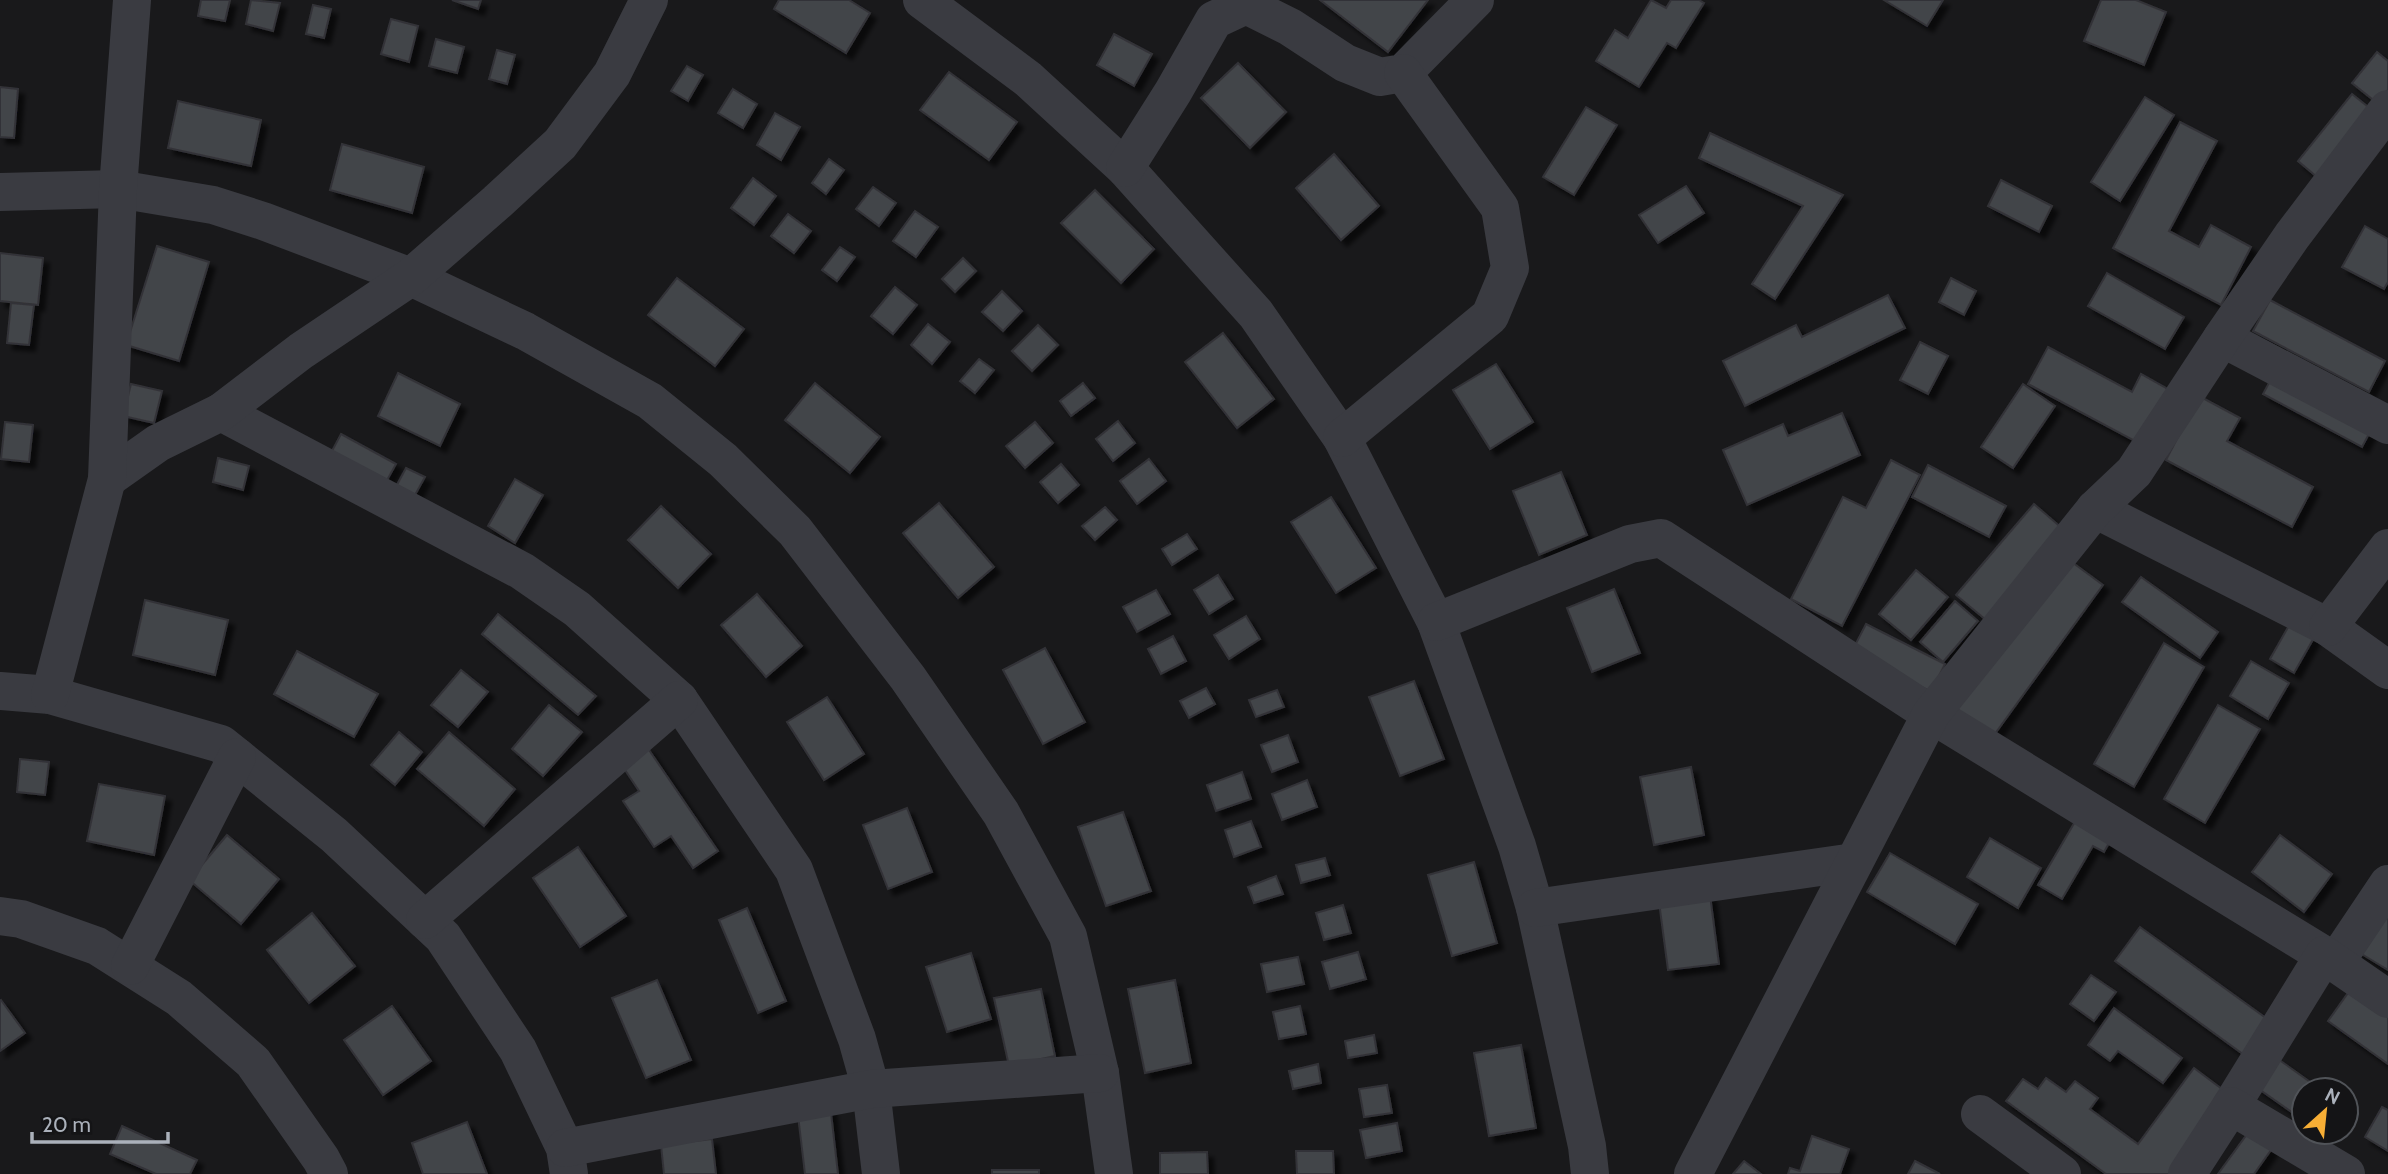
<svg xmlns="http://www.w3.org/2000/svg" width="2388" height="1174" viewBox="0 0 2388 1174" font-family="Cabin,sans-serif">
<style>
.building{fill:#434448;stroke:#333337;stroke-width:2;filter:url(#shadow)}
.lines{fill:none;stroke-linecap:round;stroke-linejoin:round}
.minor{stroke:#3a3b41;stroke-width:38}
</style>
<defs>
<filter id="shadow"><feDropShadow dx="6" dy="6" stdDeviation="2" flood-color="#0009"/></filter>
</defs>
<rect width="100%" height="100%" fill="#19191b"/>
<!-- building -->
<g class="building">
<polygon points="201,0 230,0 225,21 198,16"/>
<polygon points="251,0 280,3 273,31 246,24"/>
<polygon points="452,0 481,0 478,9"/>
<polygon points="779,0 849,0 870,13 846,53 774,9"/>
<polygon points="1320,0 1428,0 1388,52"/>
<polygon points="1651,0 1666,8 1671,0 1699,0 1704,3 1676,48 1667,43 1639,87 1596,61 1615,30 1628,38"/>
<polygon points="1884,0 1943,0 1927,26"/>
<polygon points="2101,0 2136,0 2166,12 2144,65 2084,41"/>
<polygon points="313,5 331,9 324,38 306,34"/>
<polygon points="391,19 418,26 409,62 381,54"/>
<polygon points="1114,34 1152,54 1134,86 1097,65"/>
<polygon points="436,39 464,47 457,73 429,66"/>
<polygon points="497,50 515,55 507,84 489,79"/>
<polygon points="2377,52 2388,61 2388,90 2377,103 2352,83"/>
<polygon points="1238,63 1286,112 1250,148 1201,98"/>
<polygon points="687,66 703,75 688,101 671,91"/>
<polygon points="949,72 1017,122 989,160 920,110"/>
<polygon points="0,87 18,89 14,138 0,137"/>
<polygon points="733,89 757,104 743,128 718,113"/>
<polygon points="2352,94 2372,110 2317,177 2298,161"/>
<polygon points="2145,97 2174,115 2120,201 2091,182"/>
<polygon points="178,101 261,120 251,166 168,148"/>
<polygon points="1586,107 1617,125 1574,195 1543,177"/>
<polygon points="775,113 800,127 781,160 757,145"/>
<polygon points="2180,122 2217,141 2169,231 2199,247 2211,225 2251,247 2221,305 2113,248"/>
<polygon points="1710,133 1843,195 1775,299 1752,284 1803,206 1699,158"/>
<polygon points="342,144 424,167 412,213 330,190"/>
<polygon points="1334,154 1379,206 1341,240 1296,188"/>
<polygon points="829,159 844,170 826,194 812,183"/>
<polygon points="753,178 776,196 754,225 731,208"/>
<polygon points="2001,180 2052,206 2039,232 1988,206"/>
<polygon points="1686,186 1704,213 1658,243 1639,215"/>
<polygon points="873,187 896,203 879,226 856,209"/>
<polygon points="1095,190 1154,249 1121,283 1061,223"/>
<polygon points="915,211 938,227 916,257 893,241"/>
<polygon points="788,214 811,231 794,253 771,236"/>
<polygon points="2365,226 2388,239 2388,282 2384,289 2342,267"/>
<polygon points="157,246 209,262 179,361 126,345"/>
<polygon points="840,247 855,257 837,281 822,270"/>
<polygon points="0,253 43,258 38,305 0,301"/>
<polygon points="963,258 976,271 955,292 942,279"/>
<polygon points="2107,273 2184,317 2165,349 2088,306"/>
<polygon points="677,278 744,329 715,366 648,315"/>
<polygon points="1951,278 1976,291 1964,315 1939,302"/>
<polygon points="895,287 917,305 893,334 871,316"/>
<polygon points="1002,291 1022,311 1003,331 982,312"/>
<polygon points="1888,295 1905,328 1745,406 1723,361 1796,325 1802,337"/>
<polygon points="2270,300 2385,361 2369,392 2253,331"/>
<polygon points="11,303 34,305 29,345 7,343"/>
<polygon points="928,324 950,342 932,364 911,345"/>
<polygon points="1038,325 1058,345 1032,371 1012,351"/>
<polygon points="1223,333 1274,399 1237,428 1185,362"/>
<polygon points="1920,342 1948,356 1928,394 1900,380"/>
<polygon points="2048,347 2132,392 2141,374 2173,392 2144,446 2028,384"/>
<polygon points="979,359 994,370 975,393 960,381"/>
<polygon points="1496,364 1533,422 1490,449 1453,390"/>
<polygon points="2277,368 2376,421 2362,447 2263,394"/>
<polygon points="398,373 460,404 440,446 378,416"/>
<polygon points="815,383 880,437 850,473 785,420"/>
<polygon points="1083,383 1095,398 1071,416 1060,401"/>
<polygon points="131,384 162,391 154,423 123,416"/>
<polygon points="2023,384 2055,406 2013,468 1981,447"/>
<polygon points="2199,396 2240,418 2227,441 2313,487 2292,527 2166,460"/>
<polygon points="1842,413 1860,455 1747,505 1723,450 1783,424 1788,436"/>
<polygon points="1118,421 1135,443 1113,461 1096,439"/>
<polygon points="5,422 33,425 29,462 1,459"/>
<polygon points="1035,422 1053,443 1025,468 1006,446"/>
<polygon points="341,434 396,464 380,493 325,464"/>
<polygon points="218,458 249,466 243,490 213,482"/>
<polygon points="1149,459 1166,481 1137,504 1120,481"/>
<polygon points="1891,460 1920,475 1842,626 1791,599 1843,497 1866,508"/>
<polygon points="1061,464 1079,485 1058,503 1040,482"/>
<polygon points="1928,465 2006,506 1989,537 1912,497"/>
<polygon points="406,468 425,477 410,504 392,494"/>
<polygon points="1561,472 1587,535 1539,555 1513,491"/>
<polygon points="515,479 543,495 515,543 488,526"/>
<polygon points="1331,497 1376,568 1336,593 1291,522"/>
<polygon points="939,503 994,567 958,598 903,533"/>
<polygon points="2034,504 2063,529 1986,620 1956,595"/>
<polygon points="661,506 711,554 678,588 628,540"/>
<polygon points="1105,507 1117,520 1095,540 1082,526"/>
<polygon points="1187,534 1197,549 1172,565 1162,549"/>
<polygon points="2065,557 2103,585 1989,742 1952,714"/>
<polygon points="1916,570 1948,597 1911,640 1879,614"/>
<polygon points="1218,575 1233,599 1209,614 1194,590"/>
<polygon points="2141,577 2218,632 2200,658 2122,602"/>
<polygon points="1614,589 1640,653 1592,672 1567,608"/>
<polygon points="1156,590 1170,614 1137,632 1123,607"/>
<polygon points="757,594 802,646 766,677 721,625"/>
<polygon points="145,600 228,620 215,675 133,655"/>
<polygon points="1955,601 1978,621 1943,662 1920,642"/>
<polygon points="498,614 596,696 578,715 482,634"/>
<polygon points="2295,615 2319,629 2294,673 2270,659"/>
<polygon points="1246,616 1260,639 1229,659 1214,635"/>
<polygon points="1866,624 1945,664 1931,692 1852,651"/>
<polygon points="1173,636 1186,661 1161,674 1148,649"/>
<polygon points="2164,643 2204,667 2134,787 2094,764"/>
<polygon points="1045,648 1085,722 1043,744 1003,670"/>
<polygon points="297,651 378,694 354,737 274,694"/>
<polygon points="2251,661 2289,683 2268,719 2230,696"/>
<polygon points="461,670 488,692 458,727 431,705"/>
<polygon points="1414,681 1444,759 1400,776 1369,697"/>
<polygon points="1206,688 1215,704 1189,718 1180,701"/>
<polygon points="1277,690 1284,707 1256,717 1249,700"/>
<polygon points="827,697 864,754 824,780 787,722"/>
<polygon points="549,705 582,732 543,776 512,749"/>
<polygon points="2218,705 2260,729 2205,823 2164,799"/>
<polygon points="399,732 422,752 395,785 371,765"/>
<polygon points="449,732 515,789 484,826 417,769"/>
<polygon points="1288,735 1298,762 1272,772 1261,745"/>
<polygon points="647,747 718,851 693,868 671,836 654,847 623,801 639,791 621,764"/>
<polygon points="20,759 49,762 45,795 17,792"/>
<polygon points="1691,767 1704,835 1654,845 1640,777"/>
<polygon points="1242,772 1251,799 1216,811 1207,785"/>
<polygon points="1307,780 1317,807 1282,820 1272,794"/>
<polygon points="99,784 165,796 154,855 87,841"/>
<polygon points="907,808 932,872 888,889 863,825"/>
<polygon points="2083,808 2117,829 2104,852 2093,846 2062,899 2038,885"/>
<polygon points="1123,812 1151,891 1106,906 1078,827"/>
<polygon points="1251,821 1261,847 1234,857 1225,830"/>
<polygon points="227,835 279,879 241,924 189,880"/>
<polygon points="2280,835 2332,874 2304,912 2252,872"/>
<polygon points="1990,838 2041,868 2018,908 1967,877"/>
<polygon points="578,847 626,916 580,947 533,878"/>
<polygon points="1890,853 1978,904 1955,944 1867,892"/>
<polygon points="1325,858 1330,875 1301,883 1296,865"/>
<polygon points="1474,862 1497,943 1452,956 1428,875"/>
<polygon points="1276,876 1283,894 1254,903 1248,887"/>
<polygon points="1710,895 1719,964 1668,970 1659,902"/>
<polygon points="2388,895 2388,970 2355,950"/>
<polygon points="1343,905 1351,933 1324,940 1316,913"/>
<polygon points="747,908 786,1001 758,1013 719,920"/>
<polygon points="312,913 355,966 309,1003 267,950"/>
<polygon points="2140,927 2277,1026 2251,1060 2115,961"/>
<polygon points="1358,952 1366,979 1330,989 1322,962"/>
<polygon points="971,953 991,1019 947,1032 926,967"/>
<polygon points="1298,957 1304,984 1267,992 1261,964"/>
<polygon points="2091,975 2116,992 2094,1021 2070,1004"/>
<polygon points="657,980 691,1060 646,1078 612,998"/>
<polygon points="1175,980 1191,1063 1145,1073 1128,989"/>
<polygon points="2353,986 2388,1011 2388,1064 2328,1021"/>
<polygon points="1041,989 1055,1056 1009,1066 994,998"/>
<polygon points="1,1000 25,1033 0,1051 0,1001"/>
<polygon points="392,1006 431,1061 383,1095 344,1040"/>
<polygon points="1300,1006 1306,1034 1279,1039 1273,1012"/>
<polygon points="2114,1008 2182,1058 2163,1083 2118,1051 2110,1061 2088,1045"/>
<polygon points="1374,1035 1377,1053 1348,1058 1345,1041"/>
<polygon points="1521,1045 1536,1128 1489,1136 1474,1053"/>
<polygon points="2278,1059 2313,1084 2309,1090 2304,1090 2304,1097 2293,1113 2256,1087"/>
<polygon points="1318,1064 1321,1083 1293,1089 1289,1071"/>
<polygon points="2194,1068 2230,1095 2173,1174 2106,1174 2006,1101 2023,1079 2038,1089 2046,1078 2066,1092 2075,1081 2098,1098 2090,1109 2138,1144"/>
<polygon points="1387,1085 1392,1113 1364,1117 1359,1089"/>
<polygon points="830,1104 838,1174 805,1174 797,1107"/>
<polygon points="2382,1107 2388,1110 2388,1151 2365,1137"/>
<polygon points="467,1122 487,1174 423,1174 412,1143"/>
<polygon points="1397,1123 1402,1151 1366,1158 1360,1130"/>
<polygon points="122,1126 197,1160 190,1174 156,1174 110,1154"/>
<polygon points="2253,1126 2276,1143 2254,1174 2218,1174"/>
<polygon points="1812,1136 1849,1149 1840,1174 1788,1174 1790,1168 1800,1171"/>
<polygon points="712,1139 716,1174 664,1174 661,1145"/>
<polygon points="1296,1151 1333,1151 1334,1174 1297,1174"/>
<polygon points="1207,1152 1208,1174 1160,1174 1160,1153"/>
<polygon points="1744,1161 1761,1174 1733,1174"/>
<polygon points="1915,1161 1940,1174 1908,1174"/>
<rect x="992" y="1170" width="47" height="4"/>
</g>
<g class="lines">
<!-- minor -->
<g class="minor">
<polyline points="922,0 1028,79 1125,168 1256,314 1342,438 1436,622 1517,846 1535,908 1587,1146 1590,1174"/>
<polyline points="1125,168 1173,92 1214,20 1246,5 1290,27 1345,63 1380,77 1403,73 1475,0"/>
<polyline points="0,192 118,189 213,205 263,221 411,277 525,331 650,401 723,460 795,531 908,678 1001,813 1068,936 1100,1073 1114,1174"/>
<polyline points="2222,338 2388,425"/>
<polyline points="221,412 522,571 577,609 679,700 794,870 857,1039 871,1089 881,1174"/>
<polyline points="1342,438 1490,316 1510,268 1500,208 1403,73"/>
<polyline points="107,479 158,443 221,412 301,351 411,277 497,202 560,144 612,74 649,0"/>
<polyline points="2095,509 2328,627 2388,670"/>
<polyline points="1436,622 1630,544 1661,538 1931,714 2324,955"/>
<polyline points="2328,627 2388,548"/>
<polyline points="0,691 50,695 221,744 334,835 443,937 518,1050 565,1148 569,1174"/>
<polyline points="50,695 107,479 118,189 132,0"/>
<polyline points="1535,908 1854,862"/>
<polyline points="0,916 21,919 97,946 179,998 253,1062 321,1159 329,1174"/>
<polyline points="425,920 679,700"/>
<polyline points="2335,963 2388,884"/>
<polyline points="130,966 237,757"/>
<polyline points="2231,1106 2324,955 2388,999"/>
<polyline points="1980,1114 2062,1174"/>
<polyline points="565,1148 871,1089 1100,1073"/>
<polyline points="1693,1174 1931,714 2095,509 2134,472 2222,338 2292,236 2388,109"/>
<polyline points="2187,1174 2231,1106 2346,1174"/>
</g>
</g>
<!-- north arrow -->
<g transform="translate(2325 1111) rotate(27)"><circle r="33" fill="#141416" stroke="#505358" stroke-width="2"/>
<path d="M0-5L12 26L0 18L-12 26Z" fill="#f7ae35"/>
<text y="-10" font-size="19" font-weight="bold" text-anchor="middle" fill="#abb1bb">N</text>
</g>
<!-- scale -->
<path d="M32 1132v10h136v-10" fill="none" stroke="#abb1bb" stroke-width="3.5"/>
<text x="42" y="1132" font-size="21" fill="#abb1bb" stroke="#141416" stroke-width="5" paint-order="stroke">20 m</text>
</svg>
